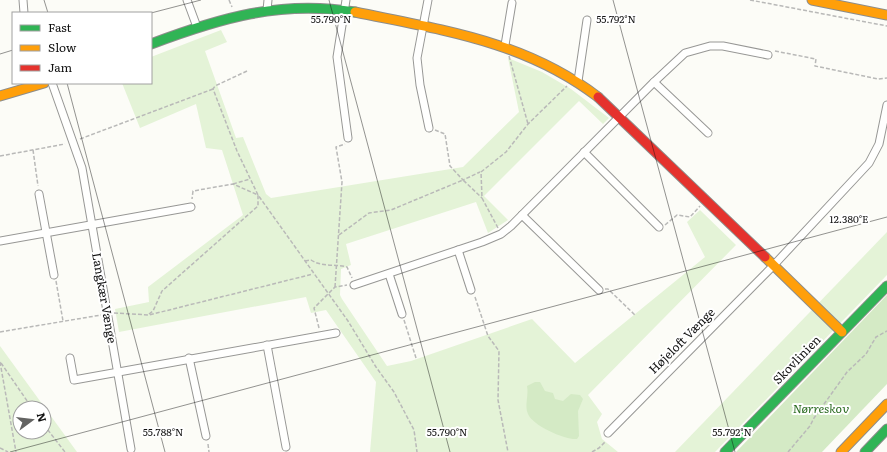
<svg xmlns="http://www.w3.org/2000/svg" width="887" height="452" viewBox="0 0 887 452" font-family="Literata,serif">
<style>
.green{fill:#e4f3d7;fill-rule:evenodd}
.forest{fill:#d4eac5}
.lines{fill:none;stroke-linecap:round;stroke-linejoin:round}
.street-casing{stroke:#979795;stroke-width:9}
.fast-casing{stroke:#8d8d8b;stroke-width:11}
.slow-casing{stroke:#8d8d8b;stroke-width:11}
.jam-casing{stroke:#8d8d8b;stroke-width:11}
.path{stroke:#b9b9b8;stroke-width:1.5;stroke-dasharray:4 2;stroke-linecap:butt}
.street{stroke:#fffffe;stroke-width:7}
.fast{stroke:#30b455;stroke-width:9}
.slow{stroke:#ff9f0a;stroke-width:9}
.jam{stroke:#e5322d;stroke-width:9}
.ticks{fill:none;stroke:#111;stroke-width:1;stroke-opacity:0.45}
.labels{text-anchor:middle;stroke-width:4;stroke-linejoin:round;paint-order:stroke}
.street-label{font-size:12px;fill:#111;stroke:#fff}
.park-label{font-size:12px;font-style:italic;fill:#296a1f;stroke:#fff}
.ticks-label{font-size:10px;text-anchor:middle;fill:#111;stroke:#fff;stroke-width:4;stroke-linejoin:round;paint-order:stroke}
</style>
<rect width="100%" height="100%" fill="#fcfcf7"/>
<!-- green -->
<g class="green">
<polygon points="221,30 227,42 205,51 236,138 243,137 266,194 271,198 463,167 519,112 508,58 542,72 571,89 609,118 603,124 579,101 484,196 508,220 488,233 476,202 346,244 351,265 341,269 340,295 342,299 387,366 411,361 532,319 575,363 705,257 687,222 700,210 736,245 588,395 602,414 597,422 602,439 618,452 370,452 376,382 326,310 311,313 306,297 119,332 115,309 149,302 148,287 243,215 222,150 206,148 196,104 140,128 122,83 151,83 151,57"/>
<polygon points="887,232 887,275 715,452 675,452"/>
<path d="M0,346L77,452H0ZM20,408H44V432H20Z"/>
</g>
<!-- forest -->
<g class="forest">
<polygon points="887,295 887,384 822,452 736,452"/>
<path d="M535,382H540L545,391L553,393L555,399L563,401L571,394L580,395L583,399L578,411L579,436L577,439C565,440 533,426 528,414C524,406 529,395 527,386Z"/>
</g>
<g class="lines">
<defs>
<g id="street">
<polyline points="23,0 24,13"/>
<polyline points="187,0 197,27"/>
<polyline points="346,0 337,57 348,138"/>
<polyline points="428,0 417,58 420,85 429,128"/>
<polyline points="267,10 268,0"/>
<polyline points="505,45 512,3"/>
<polyline points="578,81 587,20"/>
<polyline points="654,82 708,133"/>
<polyline points="52,83 82,168 131,449"/>
<polyline points="584,152 659,227"/>
<polyline points="39,194 54,275"/>
<polyline points="522,215 599,290"/>
<polyline points="0,241 191,207"/>
<polyline points="458,250 471,290"/>
<polyline points="389,274 402,314"/>
<polyline points="354,285 482,242 501,234 511,226 654,82 685,53 710,46 723,46 768,55"/>
<polyline points="267,345 286,447"/>
<polyline points="70,358 74,380 336,333"/>
<polyline points="189,358 206,436"/>
<polyline points="608,433 773,266 869,163 879,144 887,105"/>
</g>
<g id="fast">
<path d="M151,44C220,18 280,0 355,12"/>
<polyline points="725,452 887,286"/>
<polyline points="865,452 887,429"/>
</g>
<g id="slow">
<polyline points="812,0 887,15"/>
<path d="M355,12C442,30 525,41 598,97"/>
<polyline points="0,96 44,83"/>
<polyline points="765,257 842,332"/>
<polyline points="841,452 887,404"/>
</g>
<polyline id="jam" points="598,97 765,257"/>
</defs>
<!-- street casing -->
<use href="#street" class="street-casing"/>
<!-- fast casing -->
<use href="#fast" class="fast-casing"/>
<!-- slow casing -->
<use href="#slow" class="slow-casing"/>
<!-- jam casing -->
<use href="#jam" class="jam-casing"/>
<!-- path -->
<g class="path">
<polyline points="229,0 232,7"/>
<polyline points="750,0 887,26"/>
<polyline points="775,51 816,59 815,66 878,79 887,78"/>
<polyline points="509,56 528,124"/>
<polyline points="247,71 215,86 213,89 237,151 258,195 348,321 376,367 394,392 414,430 417,452"/>
<polyline points="435,130 445,134 450,166 463,180 480,172"/>
<polyline points="80,139 213,89"/>
<polyline points="33,150 38,186"/>
<polyline points="0,156 65,144"/>
<polyline points="233,184 250,179"/>
<polyline points="665,225 677,215 690,217 700,206"/>
<polyline points="498,228 482,198 481,172 506,152 528,124 567,86"/>
<polyline points="339,235 369,213 391,210 463,180 482,198"/>
<path d="M305,261L311,260C321,267 336,264 347,267L352,278"/>
<polyline points="56,281 63,321"/>
<polyline points="335,287 342,182 336,147 345,144"/>
<polyline points="605,289 608,289 636,316"/>
<polyline points="475,297 488,336 499,351 498,400 508,452"/>
<polyline points="114,313 149,315 313,274"/>
<polyline points="149,314 153,311 162,291 258,206 258,195 233,184 193,191 192,199"/>
<polyline points="404,320 416,358"/>
<polyline points="319,328 314,308 335,287 347,285"/>
<polyline points="0,332 101,315"/>
<polyline points="0,362 16,452"/>
<polyline points="1,363 32,408"/>
<polyline points="44,425 65,452"/>
<polyline points="208,444 209,452"/>
<polyline points="0,448 8,452"/>
<polyline points="592,452 599,448 606,441"/>
<polyline points="788,452 810,426 814,418 847,372 866,354 876,337 887,331"/>
</g>
<!-- street -->
<use href="#street" class="street"/>
<!-- fast -->
<use href="#fast" class="fast"/>
<!-- slow -->
<use href="#slow" class="slow"/>
<!-- jam -->
<use href="#jam" class="jam"/>
</g>
<!-- ticks -->
<path class="ticks" d="M44,0L48,13M329,0L450,452M613,0L735,452M151,13L201,0M0,54L13,50M67,83L165,452M10,452L887,217"/>
<g class="labels">
<!-- street labels -->
<g class="street-label">
<text transform="translate(104 298) rotate(80)" y="4">Langkær Vænge</text>
<text transform="translate(682 341) rotate(-45)" y="4">Højeloft Vænge</text>
<text transform="translate(797 360) rotate(-46)" y="4">Skovlinien</text>
</g>
<!-- park labels -->
<g class="park-label">
<text x="821" y="413">Nørreskov</text>
</g>
</g>
<g class="ticks-label">
<text x="331" y="23">55.790°N</text>
<text x="616" y="23">55.792°N</text>
<text x="849" y="223">12.380°E</text>
<text x="163" y="436">55.788°N</text>
<text x="447" y="436">55.790°N</text>
<text x="732" y="436">55.792°N</text>
</g>
<!-- legend -->
<rect x="12" y="12" width="140" height="72" fill="#ffffff" stroke="#a0a0a0"/>
<rect x="20" y="25" width="20" height="6" fill="#30b455" stroke="#a0a0a0"/>
<text x="48" y="32" font-size="12" fill="#111111">Fast</text>
<rect x="20" y="45" width="20" height="6" fill="#ff9f0a" stroke="#a0a0a0"/>
<text x="48" y="52" font-size="12" fill="#111111">Slow</text>
<rect x="20" y="65" width="20" height="6" fill="#e5322d" stroke="#a0a0a0"/>
<text x="48" y="72" font-size="12" fill="#111111">Jam</text>
<!-- north arrow -->
<g transform="translate(32 420) rotate(75)"><circle r="19" fill="#ffffff" stroke="#a0a0a0"/>
<path d="M0-3L7 15L0 10L-7 15Z" fill="#636362"/>
<text y="-6" font-size="11" font-weight="bold" text-anchor="middle" fill="#111111">N</text>
</g>
</svg>
